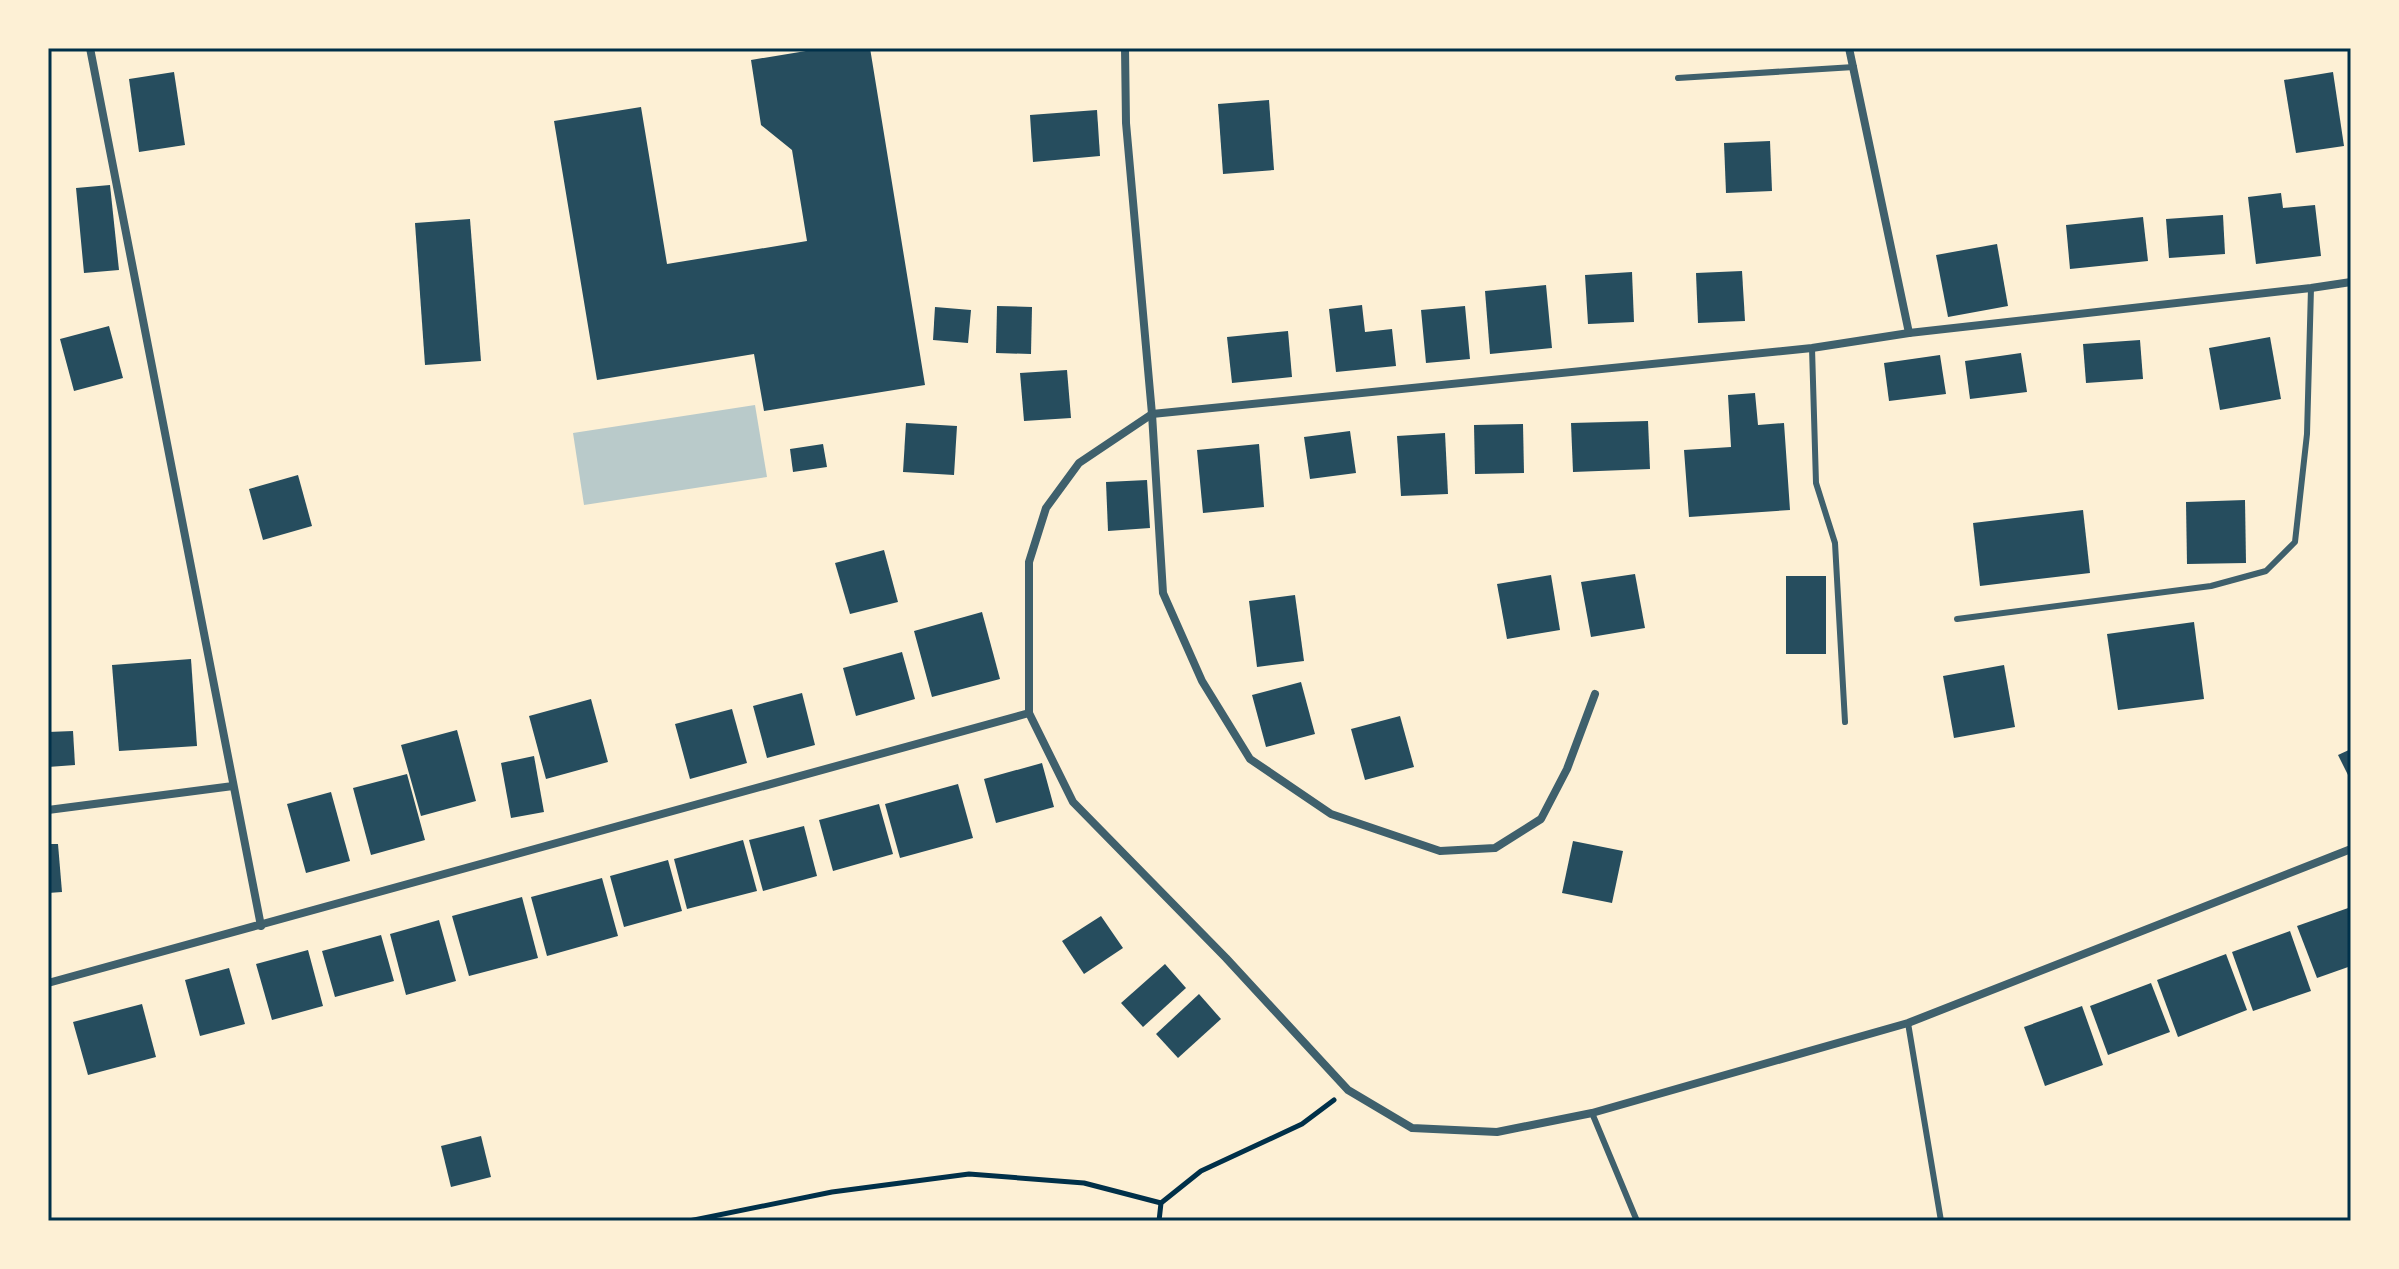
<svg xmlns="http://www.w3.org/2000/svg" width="2399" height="1269" viewBox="0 0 2399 1269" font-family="Roboto,sans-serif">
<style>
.green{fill:#b9caca}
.building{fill:#264d5e}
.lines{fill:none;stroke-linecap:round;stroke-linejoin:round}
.path{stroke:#003049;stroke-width:5}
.service{stroke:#3f606c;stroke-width:6}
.minor{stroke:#3f606c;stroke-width:8}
.neatline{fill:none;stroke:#003049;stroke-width:3}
</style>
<rect width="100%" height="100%" fill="#fdf0d5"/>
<!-- green -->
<polygon class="green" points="755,405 767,477 584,505 573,433"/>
<!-- building -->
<g class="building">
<polygon points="824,48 870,48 925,385 764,411 754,354 597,380 554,121 641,107 667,264 807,241 792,150 761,125 751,60"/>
<polygon points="174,72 185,145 139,152 129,79"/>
<polygon points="2333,72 2344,146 2296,153 2284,80"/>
<polygon points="1269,100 1274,170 1223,174 1218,104"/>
<polygon points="1097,110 1100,156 1033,162 1030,115"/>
<polygon points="1770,141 1772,191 1726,193 1724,143"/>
<polygon points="110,185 119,270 84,273 76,188"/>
<polygon points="2281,193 2283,208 2315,205 2321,256 2256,264 2248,197"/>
<polygon points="2223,215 2225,254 2169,258 2166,219"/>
<polygon points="2143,217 2148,261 2070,269 2066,225"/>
<polygon points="470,219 481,361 425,365 415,223"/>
<polygon points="1997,244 2008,306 1948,317 1936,255"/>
<polygon points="1742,271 1745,321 1698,323 1696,273"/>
<polygon points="1632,272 1634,322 1588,324 1585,275"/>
<polygon points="1546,285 1552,348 1490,354 1485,291"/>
<polygon points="1362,305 1365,332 1392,329 1396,366 1336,372 1329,309"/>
<polygon points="997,306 1032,307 1031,354 996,353"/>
<polygon points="1465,306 1470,359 1426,363 1421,310"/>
<polygon points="935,307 971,310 968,343 933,340"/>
<polygon points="109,326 123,378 74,391 60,339"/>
<polygon points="1288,331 1292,377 1232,383 1227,337"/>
<polygon points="2270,337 2281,399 2220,410 2209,348"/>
<polygon points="2140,340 2143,379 2086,383 2083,344"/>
<polygon points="2021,353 2027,392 1970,399 1965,361"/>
<polygon points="1940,355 1946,394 1889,401 1884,363"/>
<polygon points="1067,370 1071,418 1024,421 1020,373"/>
<polygon points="1755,393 1758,425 1784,423 1790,510 1689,517 1684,450 1731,447 1728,395"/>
<polygon points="1648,421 1650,469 1573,472 1571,423"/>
<polygon points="906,423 957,426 954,475 903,472"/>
<polygon points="1523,424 1524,473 1475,474 1474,425"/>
<polygon points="1350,431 1356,473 1310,479 1304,437"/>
<polygon points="1445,433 1448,494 1401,496 1397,436"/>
<polygon points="823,444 827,467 793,472 790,449"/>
<polygon points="1259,444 1264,507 1203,513 1197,450"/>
<polygon points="298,475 312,526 263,540 249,489"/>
<polygon points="1147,480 1150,528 1108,531 1106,482"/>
<polygon points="2245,500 2246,563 2187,564 2186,502"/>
<polygon points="2083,510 2090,573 1980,586 1973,523"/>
<polygon points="884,550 898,602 850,614 835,563"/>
<polygon points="1635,574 1645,628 1591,637 1581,582"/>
<polygon points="1551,575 1560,630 1507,639 1497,584"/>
<rect x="1786" y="576" width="40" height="78"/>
<polygon points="1295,595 1304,661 1257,667 1249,601"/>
<polygon points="982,612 1000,679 932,697 914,631"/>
<polygon points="2194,622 2204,699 2118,710 2107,634"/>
<polygon points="902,652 915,699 856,716 843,668"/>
<polygon points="191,659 197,746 119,751 112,665"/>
<polygon points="2004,665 2015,727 1954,738 1943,676"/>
<polygon points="1301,682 1315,734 1266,747 1252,695"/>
<polygon points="802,693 815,745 767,758 753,706"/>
<polygon points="591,699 608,762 546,779 529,716"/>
<polygon points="732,709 747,763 690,779 675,724"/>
<polygon points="1400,716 1414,767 1365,780 1351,729"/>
<polygon points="457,730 476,801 421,816 401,745"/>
<polygon points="73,731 75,765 48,767 48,732"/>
<polygon points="2351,749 2351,781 2338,755"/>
<polygon points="534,756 544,812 511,818 501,763"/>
<polygon points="1042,763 1054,807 996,823 984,779"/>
<polygon points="407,774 425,840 371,855 353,788"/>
<polygon points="958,784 973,838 900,858 885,804"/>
<polygon points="331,792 350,861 306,873 287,804"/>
<polygon points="879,804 893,854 833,871 819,820"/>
<polygon points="804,826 817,876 763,891 749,840"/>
<polygon points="743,840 757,891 687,909 674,859"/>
<polygon points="1573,841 1623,851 1612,903 1562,893"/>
<polygon points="48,844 58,844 62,892 48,893"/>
<polygon points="668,860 682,911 624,927 610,876"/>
<polygon points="602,878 618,936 547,956 531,897"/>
<polygon points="522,897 538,958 469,976 452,916"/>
<polygon points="2351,907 2351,966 2317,978 2297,926"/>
<polygon points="1101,916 1123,948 1084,974 1062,941"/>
<polygon points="439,920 456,981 406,995 390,934"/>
<polygon points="2290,931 2311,991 2253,1011 2232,952"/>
<polygon points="381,935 394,981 335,997 322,951"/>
<polygon points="308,950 323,1006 272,1020 256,964"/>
<polygon points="2226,954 2247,1010 2178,1037 2157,980"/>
<polygon points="1165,964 1186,988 1143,1027 1121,1003"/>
<polygon points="229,968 245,1024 200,1036 185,980"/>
<polygon points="2151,983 2170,1032 2108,1055 2090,1006"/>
<polygon points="1199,994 1221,1019 1178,1058 1156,1034"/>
<polygon points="142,1004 156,1057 88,1075 73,1022"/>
<polygon points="2082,1006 2103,1065 2045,1086 2024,1027"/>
<polygon points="481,1136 491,1177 451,1187 441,1146"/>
</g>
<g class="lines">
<!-- path -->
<g class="path">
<polyline points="689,1221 832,1192 969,1174 1084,1183 1161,1203"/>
<polyline points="1159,1221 1161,1203 1201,1171 1302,1124 1334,1100"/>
</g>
<!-- service -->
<g class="service">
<polyline points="1678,78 1854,67"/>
<polyline points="1812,348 1816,483 1835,543 1845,722"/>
<polyline points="1957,619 2211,586 2266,571 2295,542 2307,434 2311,288"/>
<polyline points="1908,1023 1941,1221"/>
<polyline points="1592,1113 1637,1221"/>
</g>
<!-- minor -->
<g class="minor">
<polyline points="90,48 261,926"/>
<polyline points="1125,48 1126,123 1152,414 1163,593 1202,681 1250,759 1331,814 1440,851 1495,848 1541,819 1567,769 1595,694"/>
<polyline points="1849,48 1909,333"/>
<polyline points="2351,282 2311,288 1909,333 1812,348 1152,414 1079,463 1046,508 1029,562 1029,713 1073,802 1226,958 1348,1090 1412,1128 1497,1132 1592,1113 1908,1023 2351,849"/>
<polyline points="48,810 233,786"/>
<polyline points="48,983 1029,713"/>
</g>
</g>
<!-- border -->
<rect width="2399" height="1269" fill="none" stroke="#fdf0d5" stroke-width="100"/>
<rect x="50" y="50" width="2299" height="1169" class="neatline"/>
</svg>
